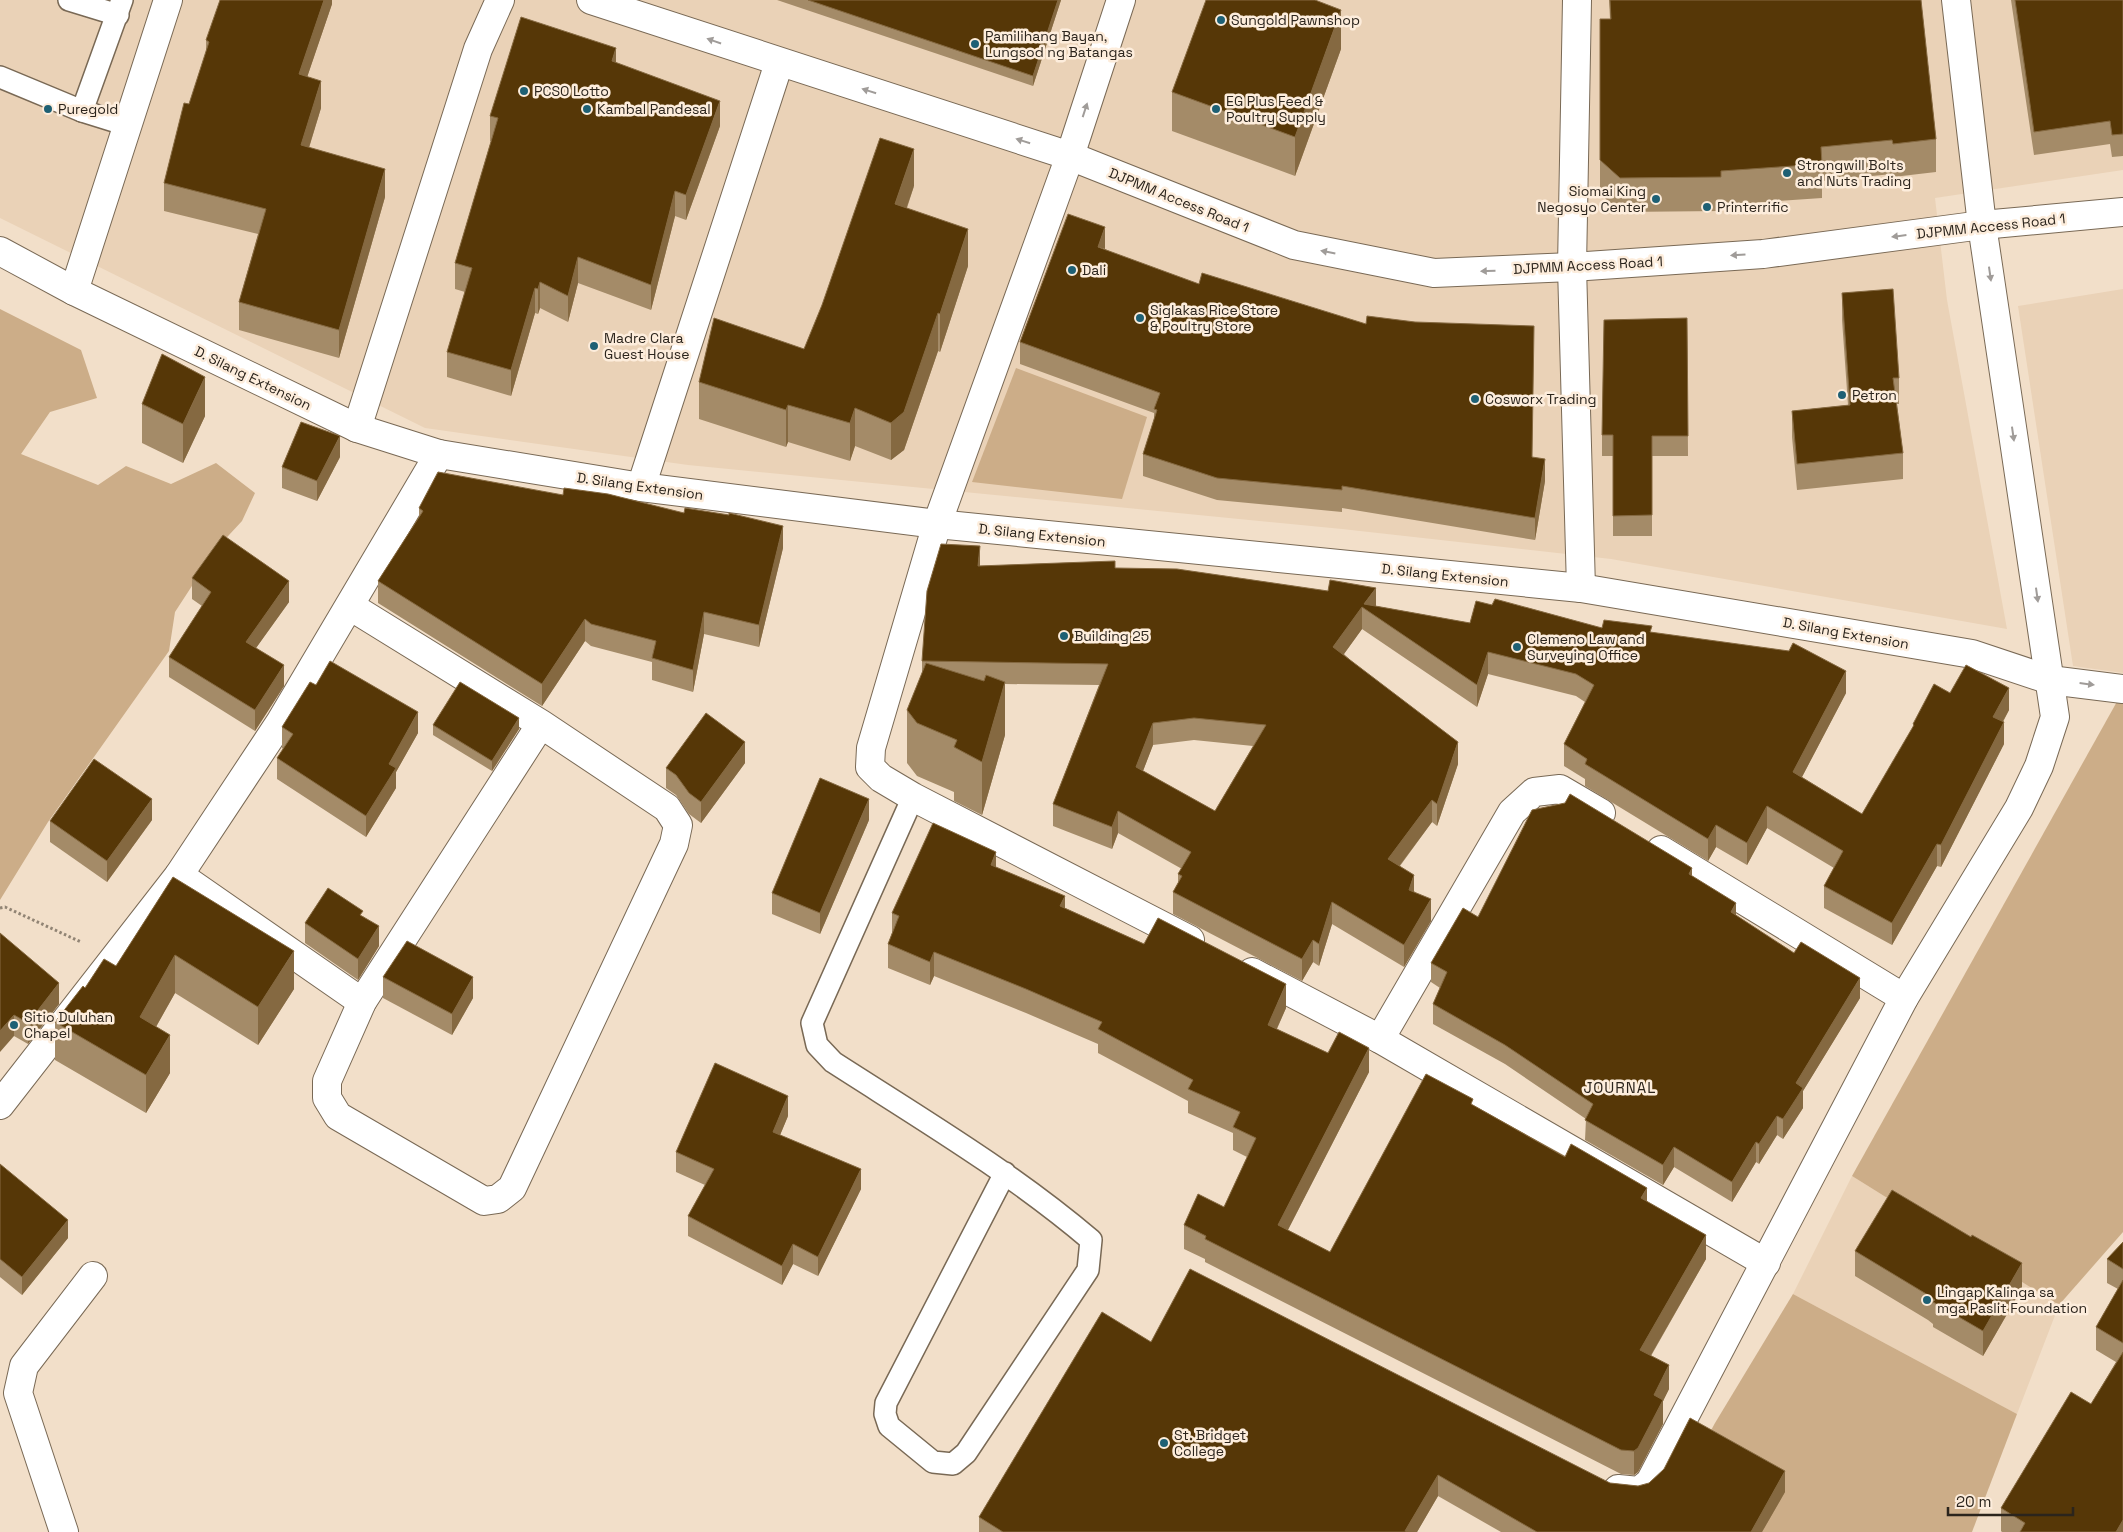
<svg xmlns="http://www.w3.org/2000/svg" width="2123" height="1532" viewBox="0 0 2123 1532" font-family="'Space Grotesk',sans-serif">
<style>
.built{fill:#ead2b7}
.green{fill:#ccad88}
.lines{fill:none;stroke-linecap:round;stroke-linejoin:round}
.lane-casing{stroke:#796955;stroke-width:24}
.street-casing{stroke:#796955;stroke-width:30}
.path{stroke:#918474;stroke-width:3;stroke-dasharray:2.5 2.5;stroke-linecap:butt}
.lane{stroke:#fff;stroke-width:21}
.street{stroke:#fff;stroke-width:28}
.wall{fill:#a48b68;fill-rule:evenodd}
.shaded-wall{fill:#856941}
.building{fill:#563707;stroke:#856941;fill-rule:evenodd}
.oneway{fill:#a09c99}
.poi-dot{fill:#1e6074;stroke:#fdeddc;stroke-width:2}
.labels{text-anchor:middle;stroke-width:5;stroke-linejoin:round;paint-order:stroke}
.poi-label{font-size:14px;fill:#2b241c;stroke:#fdeddc;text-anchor:start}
.street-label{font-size:14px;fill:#2b241c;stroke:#fdeddc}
.neighbourhood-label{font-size:15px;letter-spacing:1px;fill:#2b241c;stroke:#fdeddc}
</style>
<rect width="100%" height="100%" fill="#f2dfc9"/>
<!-- built -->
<g class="built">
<polygon points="0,0 2123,0 2123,170 1935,198 1947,300 2007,629 1611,559 1342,529 688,465 425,428 0,218"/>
<polygon points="2123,289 2123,673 2073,666 2018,306"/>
<polygon points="1852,1176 2059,1305 2017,1414 1793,1294"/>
</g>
<!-- green -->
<g class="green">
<polygon points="0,309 81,350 97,398 50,412 21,454 98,485 126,466 171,484 216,463 255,493 242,521 216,549 175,612 169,651 48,822 0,900"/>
<polygon points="1016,368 1147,417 1122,499 972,482"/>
<polygon points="2119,698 2123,699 2123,1232 2059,1305 1852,1176"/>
<polygon points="1793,1294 2017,1414 1972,1532 1666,1532 1658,1528 1715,1423"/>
</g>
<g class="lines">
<defs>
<g id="lane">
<polyline points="69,0 118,15"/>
<polyline points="122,0 82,111 127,125"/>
<polyline points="0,77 82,111"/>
<path d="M913,797L812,1023L817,1045L833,1062C920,1118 1011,1172 1091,1240L1088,1270L966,1453L953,1464L933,1462L889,1426L885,1414L886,1403L1005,1173"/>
</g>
<g id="street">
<polyline points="591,0 1070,156 1294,245 1434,273 1572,267 1763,254 1982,225 2123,212"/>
<polyline points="1121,0 1070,156 937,524 871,748 870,767 881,778 913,797 1190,940"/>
<polyline points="1577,0 1572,267 1581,588"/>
<polyline points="0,251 74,291 357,428 439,454 641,487 937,524 1581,588 1972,654 2050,680 2123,689"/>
<polyline points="74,291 168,0"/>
<polyline points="357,428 478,49 500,0"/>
<polyline points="641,487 779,63"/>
<polyline points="350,606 541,724 667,808 678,825 674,844 512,1188 498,1199 484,1201 338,1116 327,1098 327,1081 362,1002 541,724"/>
<polyline points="1661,850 1904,998"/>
<polyline points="179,875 362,1002"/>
<polyline points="1252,972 1380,1039 1766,1263"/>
<polyline points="1380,1039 1512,812 1534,792 1560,789 1601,813"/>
<polyline points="0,1105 179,875 281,721 439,454"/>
<polyline points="1618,1489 1639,1491 1650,1482 1904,998 2019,808 2039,766 2055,717 1982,225 1956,0"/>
<polyline points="64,1532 18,1393 24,1366 93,1276"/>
</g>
</defs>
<!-- lane casing -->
<use href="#lane" class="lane-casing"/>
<!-- street casing -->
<use href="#street" class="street-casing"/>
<!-- path -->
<polyline class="path" points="0,908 5,907 81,942"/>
<!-- lane -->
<use href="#lane" class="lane"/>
<!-- street -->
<use href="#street" class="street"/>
</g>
<!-- wall -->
<g class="wall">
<polygon points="332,0 332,4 307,77 321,108 309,148 385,197 339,358 239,330 239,302 258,234 164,211 164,183 206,53 206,40"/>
<polygon points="777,0 1061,0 1033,86"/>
<polygon points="1609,0 1921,0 1936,139 1936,172 1893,177 1892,174 1822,181 1822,198 1721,205 1721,211 1620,212 1600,194 1600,19 1610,19"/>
<polygon points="2011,0 2123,0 2123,156 2112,157 2110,144 2034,155"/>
<polygon points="1341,49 1295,176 1172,131 1172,92"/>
<polygon points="616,63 720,126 686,220 675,216 651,310 578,283 568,322 540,308 538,314 535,313 511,396 447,377 447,352 465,292 455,289 455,263 491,141 490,141 490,116"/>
<polygon points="914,186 907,208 968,266 940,352 938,351 904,450 891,460 855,446 850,461 788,442 786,447 699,419 699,382 804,349"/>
<polygon points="1105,249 1532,457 1545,481 1535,540 1342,508 1342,512 1217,500 1143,476 1143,454 1154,419 1154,413 1020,364 1020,342"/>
<polygon points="1842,293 1899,378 1899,404 1897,404 1903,453 1903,479 1797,490 1792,437 1792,411 1848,405 1842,320"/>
<polygon points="1687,318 1688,456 1652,456 1652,536 1613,536 1613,456 1602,456 1602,435"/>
<polygon points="142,404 205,416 183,463 142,443"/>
<polygon points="340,457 317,501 282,488 282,467"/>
<polygon points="419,508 783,548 759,647 704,634 693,692 652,680 652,662 591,646 585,641 542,706 378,603 378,581 419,517"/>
<path d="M980,566L1115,568L1376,606L1470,623L1492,605L1602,628L1652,632L1846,693L1802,777L1862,814L1913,728V724L1950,693L2009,710L2003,722L2004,744L1941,867L1937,866L1892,945L1824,908V886L1834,868L1767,828L1747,865L1716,847L1708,861L1585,786V779L1564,766V744L1585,702L1576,696L1488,674L1477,707L1362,629L1344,654L1458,764L1437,826L1432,822L1400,866L1431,921L1404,967L1332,924L1319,966L1313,962L1302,981L1173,914V892L1178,883V874L1182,869L1118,833L1112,849L1053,826V804L1099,685L1005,684V735L982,815L954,801V792L917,776L907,763V710L922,674V661ZM1194,740L1253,746L1215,811L1143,771L1153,745Z"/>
<polygon points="192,578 289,602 256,648 284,686 255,731 169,677 169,657 202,606 192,599"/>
<polygon points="316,685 418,733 396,772 396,788 366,837 277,779 277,758 283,749 282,748 282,727"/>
<polygon points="433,725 519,729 492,771 433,735"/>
<polygon points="745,763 701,823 689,814 676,795 666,788 666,768"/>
<polygon points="152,820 107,882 50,842 50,821"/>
<polygon points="869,820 820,934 772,914 772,893"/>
<polygon points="996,867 1065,908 1286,1008 1277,1029 1369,1072 1288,1230 1330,1252 1473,1105 1647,1201 1706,1259 1651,1356 1669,1389 1663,1401 1663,1424 1638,1472 1634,1475 1621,1474 1205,1262 1205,1259 1184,1249 1184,1225 1224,1207 1247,1157 1233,1150 1233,1133 1188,1113 1188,1101 1098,1053 1098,1044 1026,1013 934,976 930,985 888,968 888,944 892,933 892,913"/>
<polygon points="1692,876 1736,915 1860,998 1803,1091 1803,1108 1783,1139 1777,1135 1759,1164 1756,1162 1732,1202 1674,1167 1663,1185 1585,1140 1586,1119 1505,1064 1433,1024 1433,1004 1440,988 1431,982 1431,963 1478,917"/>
<polygon points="173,877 294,989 258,1045 175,993 156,1027 170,1073 146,1113 55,1060 55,1022 85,988 116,966"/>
<polygon points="363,916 379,946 358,980 305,943 305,923"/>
<polygon points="0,933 59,1004 28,1044 14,1036"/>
<polygon points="383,977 473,998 452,1035 383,998"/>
<polygon points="788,1116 780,1135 861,1189 818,1276 793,1264 782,1285 688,1236 688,1216 705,1185 676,1172 676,1152"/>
<polygon points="0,1164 68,1238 22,1295 0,1277"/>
<polygon points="2123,1242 2123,1532 2002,1532 2001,1531 2001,1508 2091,1404 2116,1362 2096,1350 2096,1327 2118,1289 2107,1283 2107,1259"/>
<polygon points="1855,1251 2022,1288 1983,1356 1933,1327 1933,1324 1928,1320 1855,1276"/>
<polygon points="1151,1342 1610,1483 1638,1486 1785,1492 1762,1532 1501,1532 1438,1496 1417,1532 979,1532 979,1517"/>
</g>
<!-- shaded-wall -->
<g class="shaded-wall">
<polygon points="324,0 332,0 332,4 299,101 299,74"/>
<polygon points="1058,0 1061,0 1033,86 1033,76"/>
<polygon points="1341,10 1341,49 1295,176 1295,137"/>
<polygon points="616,48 616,73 612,61"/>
<polygon points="321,81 321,108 301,173 301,145"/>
<polygon points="720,101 720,126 686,220 686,195"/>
<polygon points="914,149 914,186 895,241 895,204"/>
<polygon points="385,169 385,197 339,358 339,330"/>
<polygon points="675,191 675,216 651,310 651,285"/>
<polygon points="1105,227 1105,249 1098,247"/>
<polygon points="968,229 968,266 940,352 940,314"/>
<polygon points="578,257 578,283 568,322 568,296"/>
<polygon points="540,282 540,308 538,314 538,289"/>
<polygon points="535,288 535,313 511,396 511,370"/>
<polygon points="938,313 938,351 904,450 891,460 891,423"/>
<polygon points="205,377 205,416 183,463 183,424"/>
<polygon points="788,405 788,442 786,447 786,410"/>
<polygon points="855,408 855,446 850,461 850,423"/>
<polygon points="340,436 340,457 317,501 317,481"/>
<polygon points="1545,459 1545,481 1535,540 1535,518"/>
<polygon points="783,526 783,548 759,647 759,625"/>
<polygon points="980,546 980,568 978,566"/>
<polygon points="289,581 289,602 246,662 246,642"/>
<polygon points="1376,588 1376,610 1364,604"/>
<polygon points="1362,607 1362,629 1333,669 1333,647"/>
<polygon points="704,612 704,634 693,692 693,670"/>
<polygon points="585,619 585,641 542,706 542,684"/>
<polygon points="1488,652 1488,674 1477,707 1477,685"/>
<polygon points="284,665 284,686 255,731 255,710"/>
<polygon points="1846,671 1846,693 1793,794 1793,772"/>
<polygon points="1005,682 1005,735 982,815 982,762"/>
<polygon points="2009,688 2009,710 1993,739 1993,717"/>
<polygon points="418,712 418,733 396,772 396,788 366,837 366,816 389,764"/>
<polygon points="519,718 519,729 492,771 492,761"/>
<polygon points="2004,722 2004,744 1941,867 1941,845"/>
<polygon points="1153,723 1153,745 1136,789 1136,767"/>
<polygon points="745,742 745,763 701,823 701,802"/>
<polygon points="1458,742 1458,764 1437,826 1437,804"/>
<polygon points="152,799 152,820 107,882 107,861"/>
<polygon points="869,799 869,820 820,934 820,913"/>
<polygon points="1432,800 1432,822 1388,881 1388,859"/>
<polygon points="1767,806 1767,828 1747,865 1747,843"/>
<polygon points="1118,811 1118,833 1112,849 1112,827"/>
<polygon points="1716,825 1716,847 1708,861 1708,839"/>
<polygon points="1937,844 1937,866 1892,945 1892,923"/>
<polygon points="996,852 996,876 991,865"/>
<polygon points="1692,868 1692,888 1689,874"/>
<polygon points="1414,875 1414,897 1409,890"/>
<polygon points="1065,896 1065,919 1060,906"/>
<polygon points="1431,899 1431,921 1404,967 1404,945"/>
<polygon points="1332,902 1332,924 1319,966 1319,944"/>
<polygon points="1736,903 1736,922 1731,912"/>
<polygon points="379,926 379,946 358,980 358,959"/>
<polygon points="1313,940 1313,962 1302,981 1302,959"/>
<polygon points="294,951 294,989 258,1045 258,1007"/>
<polygon points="934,952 934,976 930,985 930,962"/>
<polygon points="175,955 175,993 140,1055 140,1017"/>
<polygon points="473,977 473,998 452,1035 452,1014"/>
<polygon points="1860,978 1860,998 1803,1091 1803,1108 1783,1139 1783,1119 1796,1083"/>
<polygon points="59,983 59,1004 28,1044 28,1023"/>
<polygon points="1286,984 1286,1008 1268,1048 1268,1025"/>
<polygon points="14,1015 14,1036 0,1052 0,1031"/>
<polygon points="170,1035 170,1073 146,1113 146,1075"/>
<polygon points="1369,1048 1369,1072 1278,1249 1278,1225"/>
<polygon points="788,1096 788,1116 773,1152 773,1132"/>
<polygon points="1777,1116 1777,1135 1759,1164 1759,1144"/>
<polygon points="1756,1142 1756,1162 1732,1202 1732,1182"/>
<polygon points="1674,1147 1674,1167 1663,1185 1663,1165"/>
<polygon points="861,1169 861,1189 818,1276 818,1257"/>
<polygon points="1647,1188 1647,1212 1641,1198"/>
<polygon points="68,1220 68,1238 22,1295 22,1277"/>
<polygon points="1706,1235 1706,1259 1640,1374 1640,1350"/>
<polygon points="793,1244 793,1264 782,1285 782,1266"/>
<polygon points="2022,1263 2022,1288 1983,1356 1983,1331"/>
<polygon points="1669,1365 1669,1389 1663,1401 1663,1424 1638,1472 1634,1475 1634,1451 1654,1395"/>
<polygon points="1785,1471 1785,1492 1762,1532 1751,1532"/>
<polygon points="1438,1475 1438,1496 1417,1532 1405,1532 1405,1531"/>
<polygon points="2123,1520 2123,1532 2116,1532"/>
</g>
<!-- building -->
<g class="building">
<polygon points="220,0 324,0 299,74 321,81 301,145 385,169 339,330 239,302 266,209 164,183 184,103 189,104 209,42 206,40"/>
<polygon points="808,0 1058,0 1033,76"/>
<polygon points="1206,0 1315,0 1341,10 1295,137 1172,92"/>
<polygon points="1610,0 1921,0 1936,139 1893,144 1892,140 1821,147 1822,164 1721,171 1721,177 1620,178 1600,160 1600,19 1611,19"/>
<polygon points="2015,0 2123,0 2123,134 2112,135 2110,121 2034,132"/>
<polygon points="521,17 616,48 612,61 720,101 686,195 675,191 651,285 578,257 568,296 540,282 538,289 535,288 511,370 447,352 472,268 455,263 498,118 490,116"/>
<polygon points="880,138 914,149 895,204 968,229 940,314 938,313 904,412 891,423 855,408 850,423 788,405 786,410 699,382 714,318 804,349 822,305"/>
<polygon points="1068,214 1105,227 1098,247 1199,284 1202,273 1366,324 1367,316 1415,322 1534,326 1532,457 1545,459 1535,518 1342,486 1342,490 1217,478 1143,454 1157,410 1154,409 1160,393 1020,342"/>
<polygon points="1893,289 1899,378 1893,378 1903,453 1797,464 1792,411 1850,405 1842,293"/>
<polygon points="1687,318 1688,436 1652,436 1652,515 1613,516 1613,435 1602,435 1604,320"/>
<polygon points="162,354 205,377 183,424 142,404"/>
<polygon points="301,422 340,436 317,481 282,467"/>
<polygon points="438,472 563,495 564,488 608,494 684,513 685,508 729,515 729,513 783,526 759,625 704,612 693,670 652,658 656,641 591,624 585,619 542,684 378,581 423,511 419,508"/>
<polygon points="223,535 289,581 246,642 284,665 255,710 169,657 211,592 192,578"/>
<path d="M941,544L980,546L978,566L1115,561V568L1177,569L1328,591L1330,580L1376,588L1364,604L1470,623L1476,601L1492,605L1495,599L1602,628L1604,620L1652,626L1650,632L1789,651L1793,643L1846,671L1793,772L1862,814L1914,725L1913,724L1934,684L1950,693L1966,665L2009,688L1993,717L2004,722L1941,845L1937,844L1892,923L1824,886L1843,851L1767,806L1747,843L1716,825L1708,839L1585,764L1587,759L1564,744L1594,685L1576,674L1488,652L1477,685L1362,607L1333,647L1458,742L1437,804L1432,800L1388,859L1414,875L1409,890L1431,899L1404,945L1332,902L1319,944L1313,940L1302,959L1173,892L1182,876L1178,874L1191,852L1118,811L1112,827L1053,804L1108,664L922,661L927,591ZM1194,718L1266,725L1215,811L1136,767L1153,723Z"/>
<polygon points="330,661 418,712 389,764 396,768 366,816 277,758 293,734 282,727 310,682 316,685"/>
<polygon points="926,663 984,681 986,675 1005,682 982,762 954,747 957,740 917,723 907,710"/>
<polygon points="460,682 519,718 492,761 433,725"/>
<polygon points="706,713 745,742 701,802 689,793 676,775 666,768"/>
<polygon points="94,759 152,799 107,861 50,821"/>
<polygon points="820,778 869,799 820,913 772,893"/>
<polygon points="1570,794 1692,868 1689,874 1736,903 1731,912 1794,953 1801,942 1860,978 1796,1083 1803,1088 1783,1119 1777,1116 1759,1144 1756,1142 1732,1182 1674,1147 1663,1165 1585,1120 1593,1104 1505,1045 1433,1004 1447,972 1431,963 1463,908 1478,917 1532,810 1565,803"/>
<polygon points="933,823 996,852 991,865 1065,896 1060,906 1144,944 1158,918 1286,984 1268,1025 1328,1053 1339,1032 1369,1048 1278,1225 1330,1252 1426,1074 1473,1099 1471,1104 1565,1157 1571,1144 1647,1188 1641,1198 1706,1235 1640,1350 1669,1365 1654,1395 1663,1400 1638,1448 1634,1451 1621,1450 1205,1239 1206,1236 1184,1225 1198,1194 1224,1207 1256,1138 1233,1127 1240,1112 1188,1089 1193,1080 1098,1029 1102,1022 1026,989 934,952 930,962 888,944 899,916 892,913"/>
<polygon points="173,877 294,951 258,1007 175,955 140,1017 170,1035 146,1075 55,1022 83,986 85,988 104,959 116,966"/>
<polygon points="328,888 363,911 360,915 379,926 358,959 305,923"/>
<polygon points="0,933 59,983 28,1023 14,1015 0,1031"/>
<polygon points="407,941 473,977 452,1014 383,977"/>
<polygon points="715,1063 788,1096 773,1132 861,1169 818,1257 793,1244 782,1266 688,1216 714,1169 676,1152"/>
<polygon points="0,1164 68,1220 22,1277 0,1259"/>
<polygon points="1892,1190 1971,1237 1972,1235 2022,1263 1983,1331 1933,1302 1935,1300 1928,1295 1855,1251"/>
<polygon points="2123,1242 2123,1269 2107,1259"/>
<polygon points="1190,1269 1610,1483 1638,1486 1649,1483 1664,1469 1690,1418 1785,1471 1751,1532 1537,1532 1438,1475 1405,1531 1408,1532 1003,1532 979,1517 1102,1312 1151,1342"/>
<polygon points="2123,1280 2123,1343 2096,1327"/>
<polygon points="2123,1352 2123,1520 2116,1532 2020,1532 2025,1523 2001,1508 2071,1392 2091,1404"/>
</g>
<!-- one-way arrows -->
<defs><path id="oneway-solid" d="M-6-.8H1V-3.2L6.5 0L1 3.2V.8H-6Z" transform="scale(1.25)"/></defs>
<g class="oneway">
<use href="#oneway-solid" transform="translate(714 41) rotate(-161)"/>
<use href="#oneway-solid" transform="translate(869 91) rotate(-162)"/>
<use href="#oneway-solid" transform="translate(1085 110) rotate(-72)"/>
<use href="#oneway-solid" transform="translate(1023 141) rotate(-162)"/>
<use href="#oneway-solid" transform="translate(1899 236) rotate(173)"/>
<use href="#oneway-solid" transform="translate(1328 252) rotate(-169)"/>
<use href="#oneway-solid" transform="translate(1738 255) rotate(176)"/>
<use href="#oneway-solid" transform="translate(1488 271) rotate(178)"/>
<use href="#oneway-solid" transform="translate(1990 274) rotate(82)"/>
<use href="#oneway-solid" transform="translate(2013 434) rotate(82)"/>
<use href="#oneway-solid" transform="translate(2037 595) rotate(82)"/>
<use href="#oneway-solid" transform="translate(2087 684) rotate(7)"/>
</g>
<!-- markers -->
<g class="poi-dot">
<circle cx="1221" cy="20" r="5"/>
<circle cx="975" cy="44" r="5"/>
<circle cx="524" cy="91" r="5"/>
<circle cx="48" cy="109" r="5"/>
<circle cx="587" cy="109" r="5"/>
<circle cx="1216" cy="109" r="5"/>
<circle cx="1787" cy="173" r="5"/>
<circle cx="1656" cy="199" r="5"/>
<circle cx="1707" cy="207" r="5"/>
<circle cx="1072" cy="270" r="5"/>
<circle cx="1140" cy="318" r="5"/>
<circle cx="594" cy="346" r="5"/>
<circle cx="1842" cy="395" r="5"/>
<circle cx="1475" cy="399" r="5"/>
<circle cx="1064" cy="636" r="5"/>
<circle cx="1517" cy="647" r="5"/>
<circle cx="14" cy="1025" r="5"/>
<circle cx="1927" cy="1300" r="5"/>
<circle cx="1164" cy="1443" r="5"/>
</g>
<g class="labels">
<!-- poi labels -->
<g class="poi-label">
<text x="1231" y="25">Sungold Pawnshop</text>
<text x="985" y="41">Pamilihang Bayan,<tspan x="985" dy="16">Lungsod ng Batangas</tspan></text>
<text x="534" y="96">PCSO Lotto</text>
<text x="1226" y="106">EG Plus Feed &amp;<tspan x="1226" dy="16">Poultry Supply</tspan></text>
<text x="58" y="114">Puregold</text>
<text x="597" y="114">Kambal Pandesal</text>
<text x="1797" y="170">Strongwill Bolts<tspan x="1797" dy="16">and Nuts Trading</tspan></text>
<text x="1646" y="196" text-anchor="end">Siomai King<tspan x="1646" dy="16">Negosyo Center</tspan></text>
<text x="1717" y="212">Printerrific</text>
<text x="1082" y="275">Dali</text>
<text x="1150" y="315">Siglakas Rice Store<tspan x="1150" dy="16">&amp; Poultry Store</tspan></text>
<text x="604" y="343">Madre Clara<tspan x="604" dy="16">Guest House</tspan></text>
<text x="1852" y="400">Petron</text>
<text x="1485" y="404">Cosworx Trading</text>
<text x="1074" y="641">Building 25</text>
<text x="1527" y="644">Clemeno Law and<tspan x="1527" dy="16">Surveying Office</tspan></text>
<text x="24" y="1022">Sitio Duluhan<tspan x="24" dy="16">Chapel</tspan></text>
<text x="1937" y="1297">Lingap Kalinga sa<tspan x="1937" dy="16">mga Paslit Foundation</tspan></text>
<text x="1174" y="1440">St. Bridget<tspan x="1174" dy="16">College</tspan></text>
</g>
<!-- street labels -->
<g class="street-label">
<text transform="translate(1179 200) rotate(22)" y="5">DJPMM Access Road 1</text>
<text transform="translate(1991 226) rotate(-6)" y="5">DJPMM Access Road 1</text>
<text transform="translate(1588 265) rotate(-3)" y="5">DJPMM Access Road 1</text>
<text transform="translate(253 378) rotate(26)" y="5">D. Silang Extension</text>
<text transform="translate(640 486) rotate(8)" y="5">D. Silang Extension</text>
<text transform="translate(1042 535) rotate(6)" y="5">D. Silang Extension</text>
<text transform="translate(1445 575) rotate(6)" y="5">D. Silang Extension</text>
<text transform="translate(1846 633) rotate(10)" y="5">D. Silang Extension</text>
</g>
<!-- neighbourhood labels -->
<g class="neighbourhood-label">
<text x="1620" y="1093">JOURNAL</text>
</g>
</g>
<!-- scale -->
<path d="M1948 1507v8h125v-8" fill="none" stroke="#2b241c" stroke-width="2.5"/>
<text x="1956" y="1507" font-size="15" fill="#2b241c" stroke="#fdeddc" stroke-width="4" paint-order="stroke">20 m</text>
</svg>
